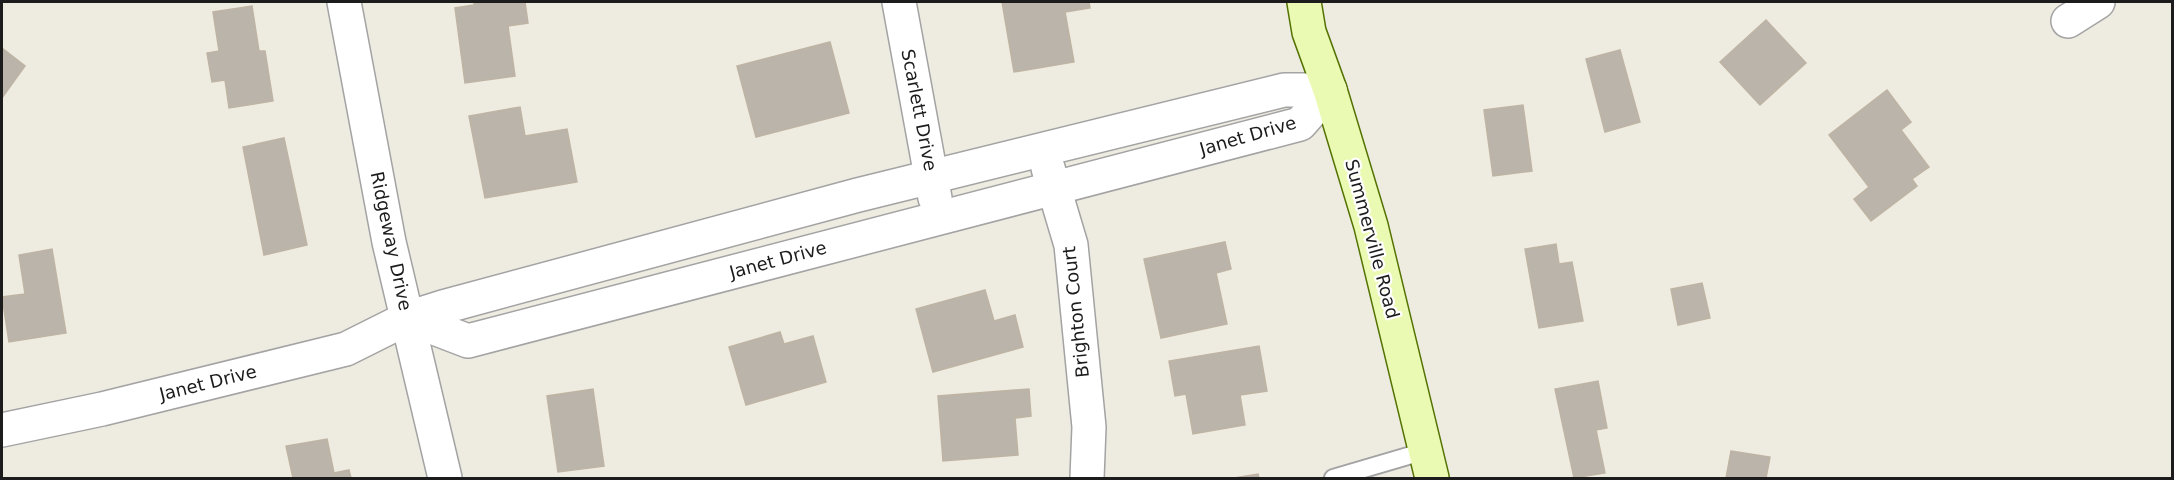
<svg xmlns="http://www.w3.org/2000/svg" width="2174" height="480" viewBox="0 0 2174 480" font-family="'DejaVu Sans',sans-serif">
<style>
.building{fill:#bab4aa;stroke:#bfb4a3;stroke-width:1.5}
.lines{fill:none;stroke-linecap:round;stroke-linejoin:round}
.lane-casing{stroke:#a3a3a3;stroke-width:20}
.street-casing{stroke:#a3a3a3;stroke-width:36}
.secondary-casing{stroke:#547303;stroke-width:36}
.lane{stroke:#fff;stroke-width:16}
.street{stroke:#fff;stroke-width:33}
.secondary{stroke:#ebfab2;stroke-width:33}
.labels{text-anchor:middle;stroke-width:4.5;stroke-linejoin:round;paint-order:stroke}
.street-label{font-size:18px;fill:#1c1c1c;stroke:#fff}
</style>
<rect width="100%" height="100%" fill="#eeebe1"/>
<!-- building -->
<g class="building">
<polygon points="474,2 525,2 528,23 508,26 515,76 465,83 455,8 474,5"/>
<polygon points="1002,2 1089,2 1090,8 1065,12 1074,62 1014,72"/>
<polygon points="252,6 259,51 265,51 273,101 229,108 225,80 212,82 207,53 219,51 213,12"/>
<polygon points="1766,20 1806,63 1760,105 1720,62"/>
<polygon points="830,42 849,113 756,137 737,66"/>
<polygon points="2,48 25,66 2,98"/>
<polygon points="1620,50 1640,122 1605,132 1586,59"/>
<polygon points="1887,90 1911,122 1901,130 1929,167 1912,179 1917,186 1871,221 1854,199 1869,187 1829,135"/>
<polygon points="1523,105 1532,171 1493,176 1484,110"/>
<polygon points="520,107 525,136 567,129 577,182 485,198 469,116"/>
<polygon points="284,138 307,245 264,255 243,147"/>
<polygon points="1225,242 1231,269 1216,273 1227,324 1161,338 1144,259"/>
<polygon points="1556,244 1559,264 1572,262 1583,321 1539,328 1525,249"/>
<polygon points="52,249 66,333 9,342 2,297 25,294 19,255"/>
<polygon points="1702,283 1710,318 1678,325 1671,289"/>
<polygon points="985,290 994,321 1015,315 1023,347 933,372 916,309"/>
<polygon points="780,332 784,344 813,336 826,382 746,405 729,347"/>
<polygon points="1259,346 1267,391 1240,395 1245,425 1193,434 1186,394 1175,396 1169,361"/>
<polygon points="1598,381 1607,428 1596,430 1605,473 1574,478 1555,389"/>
<polygon points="593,389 604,466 558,472 547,396"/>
<polygon points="1029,389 1031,416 1015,418 1018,455 943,461 938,396"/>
<polygon points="327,439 334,473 349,470 351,478 293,478 286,446"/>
<polygon points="1731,451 1770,457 1766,478 1726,478"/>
<polygon points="1258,474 1259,478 1234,478"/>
</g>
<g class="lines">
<defs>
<polyline id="lane" points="1333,478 1425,451"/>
<g id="street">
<polyline points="344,2 389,242 445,478"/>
<polyline points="899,2 935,198"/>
<polyline points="2068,21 2098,2"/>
<polyline points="1048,168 1071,245 1089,427 1087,478"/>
<polyline points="408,318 468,341 1300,124 1330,90"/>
<polyline points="2,430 102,409 346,349 408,318 443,307 858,195 1284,90 1330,90"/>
</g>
<polyline id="secondary" points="1304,2 1309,32 1330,90 1371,226 1432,478"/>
</defs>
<!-- lane casing -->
<use href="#lane" class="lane-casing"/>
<!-- street casing -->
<use href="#street" class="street-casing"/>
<!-- secondary casing -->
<use href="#secondary" class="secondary-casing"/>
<!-- lane -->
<use href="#lane" class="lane"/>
<!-- street -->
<use href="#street" class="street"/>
<!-- secondary -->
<use href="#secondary" class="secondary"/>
</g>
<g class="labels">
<!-- street labels -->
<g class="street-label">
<text transform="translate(919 110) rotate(79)" y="6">Scarlett Drive</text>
<text transform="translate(1248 136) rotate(-16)" y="6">Janet Drive</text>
<text transform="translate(1372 239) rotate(75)" y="6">Summerville Road</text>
<text transform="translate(391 241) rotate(78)" y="6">Ridgeway Drive</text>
<text transform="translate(778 260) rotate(-15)" y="6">Janet Drive</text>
<text transform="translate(1076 312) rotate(-96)" y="6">Brighton Court</text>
<text transform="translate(208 383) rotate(-14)" y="6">Janet Drive</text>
</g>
</g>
<!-- border -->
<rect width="2174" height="480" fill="none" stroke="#1c1c1c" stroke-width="6"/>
</svg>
